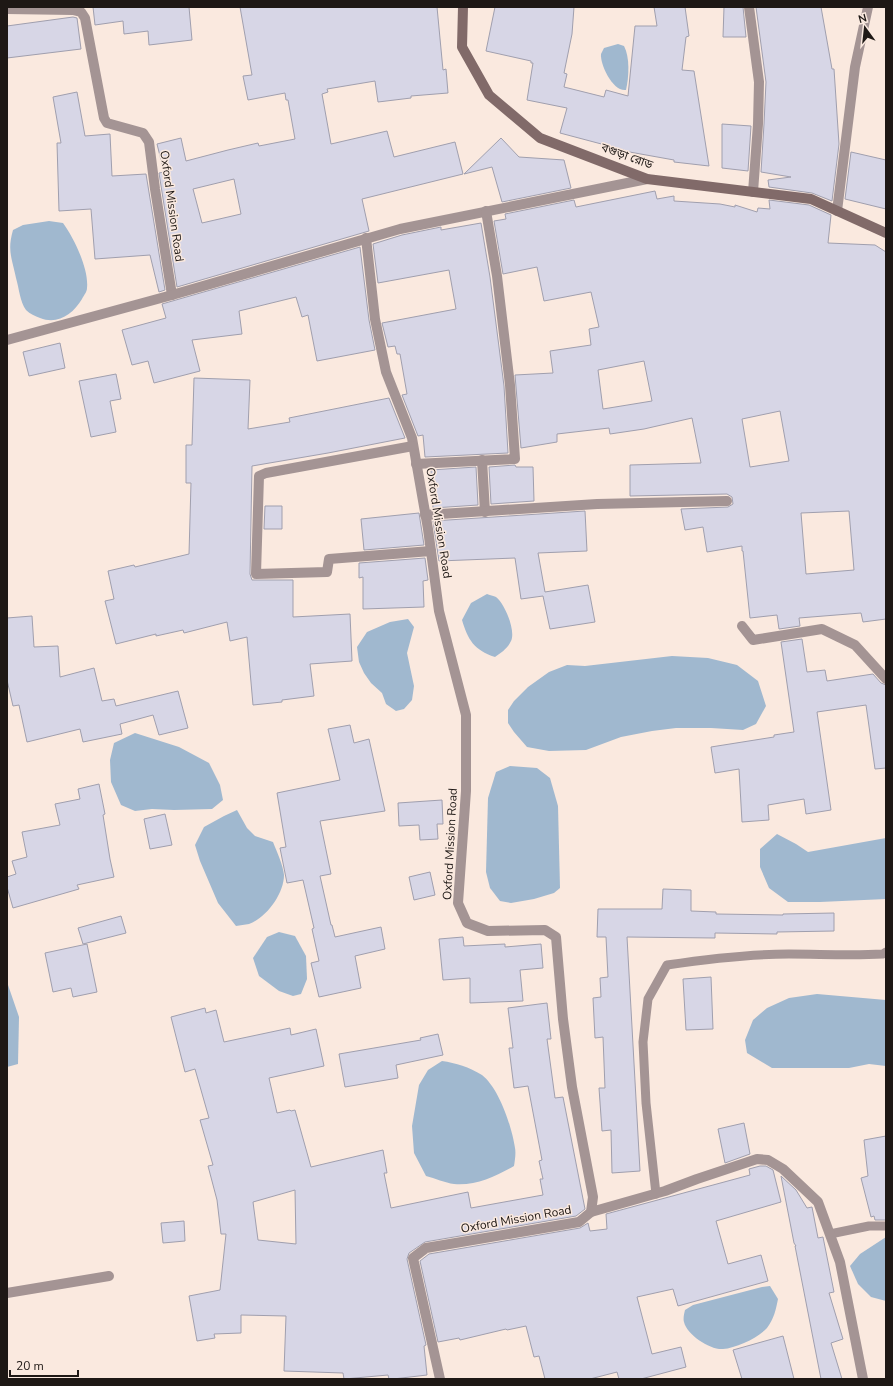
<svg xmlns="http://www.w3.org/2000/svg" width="893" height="1386" viewBox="0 0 893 1386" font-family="'Nunito Sans','Noto Sans Bengali',sans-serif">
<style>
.water{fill:#a0b8cf}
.building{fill:#d7d6e6;stroke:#a09fae;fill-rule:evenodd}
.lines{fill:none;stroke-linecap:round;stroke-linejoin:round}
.lane{stroke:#a49494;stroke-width:9}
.street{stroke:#a49494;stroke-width:10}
.secondary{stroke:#816a69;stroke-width:10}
.labels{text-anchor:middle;stroke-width:3;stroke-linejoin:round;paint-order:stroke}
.street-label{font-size:12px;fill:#1e1815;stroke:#fae9df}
</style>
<rect width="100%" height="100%" fill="#fae9df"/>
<!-- water -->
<g class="water">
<path d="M618,44L624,46C630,57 629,77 626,90C613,92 600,65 601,54C602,52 603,50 604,48Z"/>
<path d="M49,221L63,223C74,238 89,269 87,288C87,292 84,295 82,299C73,314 58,325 40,318C35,316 30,314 26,310C20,302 19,288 16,278C12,258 7,251 13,230L23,225Z"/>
<path d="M487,594C489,595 494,596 496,597C505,604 516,631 511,641C508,648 501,653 495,657C474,650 468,640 462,620L471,603Z"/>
<polygon points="408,619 414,627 407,653 414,686 412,700 404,709 396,711 386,704 382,693 371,683 364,673 359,662 357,647 367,632 390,622"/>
<polygon points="672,656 708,658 737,665 758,681 766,706 756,724 743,730 711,728 676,728 652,731 621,737 586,750 549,751 527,747 514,732 508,723 508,710 514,701 528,687 549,672 567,665 585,666"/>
<polygon points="135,733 179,747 209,763 220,785 223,800 212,809 174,810 152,809 135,811 121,805 111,782 110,760 114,743"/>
<polygon points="510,766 537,768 550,778 558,806 560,888 554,893 534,899 511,903 500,901 490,888 486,872 488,798 496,772"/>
<path d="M237,810L247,828L255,836L273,842C277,852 283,865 284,875C284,894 266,918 249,924C245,925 240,925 236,926L218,903L200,861L195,845L204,827L224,816Z"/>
<polygon points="777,834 796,844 808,852 886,838 886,899 820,902 788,902 769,888 760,867 760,849"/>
<polygon points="279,932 295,936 306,956 307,979 301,994 293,996 279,991 259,976 253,958 267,937"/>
<polygon points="7,982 19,1017 18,1064 7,1067"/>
<polygon points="817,994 886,1000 886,1066 869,1064 849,1068 772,1068 747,1053 745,1040 753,1020 767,1008 789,998"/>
<path d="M442,1061C456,1063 469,1067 482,1075C499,1088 512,1127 515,1148C516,1153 515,1160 514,1166C496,1176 476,1186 454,1184C445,1183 435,1178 426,1176L414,1153L412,1126L419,1085L428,1070Z"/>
<polygon points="886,1237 886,1301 871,1297 858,1284 850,1266 860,1254"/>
<path d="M770,1286L778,1299C776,1309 774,1319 767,1328C758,1338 736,1348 723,1349C710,1350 687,1335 684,1322C683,1319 684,1314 685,1310L693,1305L762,1287Z"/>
</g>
<!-- building -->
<g class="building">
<polygon points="93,7 189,7 192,40 149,45 148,31 124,34 123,21 95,25"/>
<path d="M240,7H437L443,70L446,69L448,93L411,96V98L378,102L375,81L327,89L328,92L322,94L331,144L387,131L394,157L455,142L463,174L362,199L369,231L177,287L159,173L164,172L157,144L181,138L186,161L228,150L258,143L259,146L295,139L288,100H286L285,93L248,100L243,76L252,75ZM234,179L241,214L202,223L193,189Z"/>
<polygon points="495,7 574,7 572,34 564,73 567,74 564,87 604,97 606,90 628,96 635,26 657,26 654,7 685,7 689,36 686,37 682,70 694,71 709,166 674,162 674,160 624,151 624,150 560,133 567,108 527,100 533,63 531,63 531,61 486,51"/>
<polygon points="724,7 743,7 746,37 723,37"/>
<polygon points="756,7 821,7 832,69 834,69 839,144 832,201 812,193 769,187 768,180 791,177 761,172 764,124 766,82"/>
<polygon points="73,17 77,18 81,49 7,58 7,26"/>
<polygon points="77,92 85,136 110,134 112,176 146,174 165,290 159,292 150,255 95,259 91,209 59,211 57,143 61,143 53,97"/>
<polygon points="722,124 751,126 748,171 722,168"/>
<polygon points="501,138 519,157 564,160 571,188 502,202 492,167 464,174"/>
<polygon points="851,152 886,160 886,209 845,199"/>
<path d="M655,191L657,199L674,196V201L720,204L735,207V205L757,212L758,208L770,209L769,200L809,205L831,215L828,243L875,245L886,252V619L863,622L861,613L799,618L800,626L779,629L777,615L750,618L743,551H742V546L707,552L703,527L685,530L681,509L728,507L733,504L732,497L727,494L630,496V465L701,463L692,418L644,429L610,434L609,428L557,434V442L521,448L515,375L553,373L550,351L591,345L589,329L599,327L591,292L544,301L537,267L503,274L494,221L506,219L505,214L574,200L576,207ZM644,361L652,401L603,409L598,370ZM780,411L789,461L750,467L742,419ZM849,511L854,570L806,574L801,513Z"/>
<polygon points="481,223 490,277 504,386 508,453 425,457 423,435 418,436 402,395 407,394 400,354 397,354 395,346 388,347 382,323 456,309 449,270 378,283 373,244 402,235 441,227 441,230"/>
<polygon points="360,247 369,320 375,350 317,361 308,315 302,317 296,297 239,311 242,334 192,340 200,371 154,383 148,361 132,365 122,330 166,318 162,304"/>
<polygon points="60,343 65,368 29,376 23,352"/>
<polygon points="116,374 121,399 110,401 116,432 91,437 79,381"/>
<polygon points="194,378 250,380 248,429 290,422 289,418 389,398 405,438 328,453 252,466 250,574 252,580 293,580 293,617 350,614 352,661 310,664 314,696 282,700 282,702 253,705 247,637 230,641 227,622 184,633 183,630 156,636 156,634 116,644 105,601 114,599 108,571 134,565 135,567 189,554 191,483 186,483 186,445 192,445"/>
<polygon points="515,465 516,467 533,467 534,501 491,504 489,467"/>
<polygon points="476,467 478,505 433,508 431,470"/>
<polygon points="265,506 282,506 282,529 264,529"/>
<polygon points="585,511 587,551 538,553 545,592 588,585 595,622 550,629 543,596 521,599 515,558 439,561 433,521"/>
<polygon points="419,513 424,545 364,550 361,519"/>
<polygon points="425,558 428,580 423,581 424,607 363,609 363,577 359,578 359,563"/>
<polygon points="32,616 34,647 58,646 60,677 94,668 102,701 114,699 116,706 178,691 188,728 159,735 153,715 120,724 122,734 83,742 80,729 27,742 19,705 13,706 7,680 7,618"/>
<polygon points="802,639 807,672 825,670 827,681 873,674 881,683 886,685 886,768 875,769 866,705 817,712 831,810 806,814 804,799 768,805 769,820 742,822 739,769 715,773 711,747 774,737 774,735 794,732 781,642"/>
<polygon points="350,725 354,743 369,739 385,811 320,821 331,874 320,876 331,925 332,925 335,937 381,927 385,949 355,956 361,988 319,997 311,963 319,961 312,929 314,928 303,880 287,883 280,848 286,847 277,793 340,780 328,729"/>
<polygon points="99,784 105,814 103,815 110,859 114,877 77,885 79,889 13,908 7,887 7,877 16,874 12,861 27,857 22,832 60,825 55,804 80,799 78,789"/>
<polygon points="442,800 443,824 437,824 438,839 420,840 419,825 399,826 398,803"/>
<polygon points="165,814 172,845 150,849 144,819"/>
<polygon points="430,872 435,895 414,900 409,877"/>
<polygon points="663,889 691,890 691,911 716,912 716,914 783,915 783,914 834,913 834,931 777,932 777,934 715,933 715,938 627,937 640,1171 612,1173 611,1130 602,1131 599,1088 605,1088 603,1037 595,1038 593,998 601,997 600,978 608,977 606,937 597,937 598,909 662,909"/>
<polygon points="121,916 126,933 83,944 78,928"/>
<polygon points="463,937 464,946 505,944 505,947 541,944 543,968 520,970 523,1001 470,1003 470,978 443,980 439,939"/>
<polygon points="87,944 97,992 73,997 71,988 53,992 45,953"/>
<polygon points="711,977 713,1029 686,1030 683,979"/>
<path d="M547,1003L551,1039H547L555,1098L563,1097L585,1209L576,1216L425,1242L409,1253L407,1259L426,1345L424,1346L427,1375L393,1379H389L388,1375L344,1379L343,1373L284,1371L286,1316L241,1315V1333L214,1334L215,1338L197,1341L189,1296L220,1290L226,1234H221L217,1200L208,1166L213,1165L200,1120L209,1118L195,1069L185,1072L171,1017L205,1008L206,1013L216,1010L224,1042L290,1028L291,1035L316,1029L324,1066L269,1078L277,1113L290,1110L291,1111L295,1110L311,1167L383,1150L387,1173H384L391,1208L468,1192L471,1208L543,1195L540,1179H543L539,1161L542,1160L528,1086L514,1088L509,1048H513L508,1008ZM295,1190L296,1244L258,1240L253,1202Z"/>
<polygon points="438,1034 443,1055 396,1065 398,1078 345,1087 339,1054 421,1040 420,1038"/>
<polygon points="744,1123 750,1154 725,1163 718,1129"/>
<polygon points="886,1136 886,1220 875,1220 874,1216 871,1217 861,1178 868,1176 864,1140"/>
<polygon points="760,1166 766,1166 773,1170 781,1202 716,1221 728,1264 761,1255 768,1281 678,1306 673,1289 637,1297 652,1354 681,1347 686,1367 641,1379 619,1379 617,1372 590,1379 545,1379 539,1356 534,1357 526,1326 507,1330 506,1329 460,1340 459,1338 438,1342 420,1261 429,1254 580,1228 588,1223 590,1231 607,1229 606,1214 750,1175 749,1169"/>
<polygon points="781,1176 796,1190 807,1208 812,1207 818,1238 823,1237 834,1292 829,1293 843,1339 831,1343 842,1379 821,1379 795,1246 796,1246 794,1243"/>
<polygon points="184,1221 185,1241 163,1243 161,1223"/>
<polygon points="783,1336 794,1379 742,1379 733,1350"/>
</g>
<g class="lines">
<!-- lane -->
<g class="lane">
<path d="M656,1194L646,1103L643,1042L648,999L667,965C707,959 748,954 789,954C820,954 851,956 883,954L886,952"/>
<polyline points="830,1234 869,1226 886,1226"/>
</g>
<!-- street -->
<g class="street">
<polyline points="749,7 759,82 758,124 753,192"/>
<polyline points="7,9 73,10 81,12 85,18 104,118 107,123 143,133 149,142 155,189 172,295"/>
<polyline points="837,211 855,67 868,7"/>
<polyline points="366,238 375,319 386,372 412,438 428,529 439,611 466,715 466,791 458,903 467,923 488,931 545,930 556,937 563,1019 572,1087 593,1197 591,1212 579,1222 426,1248 413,1258 440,1379"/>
<polyline points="7,340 172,295 400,229 647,179"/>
<polyline points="413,446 266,473 259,476 256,574 327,572 329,559 431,551"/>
<polyline points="482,460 485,512"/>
<polyline points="416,464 515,459 510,385 497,276 486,211"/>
<polyline points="425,515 597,504 727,501"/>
<polyline points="742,626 753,640 822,629 855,645 886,679"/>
<polyline points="591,1212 665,1191 697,1179 757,1159 768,1160 783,1169 818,1202 840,1262 863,1379"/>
<polyline points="7,1293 109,1276"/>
</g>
<!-- secondary -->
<polyline class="secondary" points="463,7 462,47 489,95 540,138 647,179 811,199 886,233"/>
</g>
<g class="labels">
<!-- street labels -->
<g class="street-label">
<text transform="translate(627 156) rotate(20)" y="4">বগুড়া রোড</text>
<text transform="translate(172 206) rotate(82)" y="4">Oxford Mission Road</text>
<text transform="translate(439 523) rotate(81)" y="4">Oxford Mission Road</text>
<text transform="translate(450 844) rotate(-87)" y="4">Oxford Mission Road</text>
<text transform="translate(516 1219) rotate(-10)" y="4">Oxford Mission Road</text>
</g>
</g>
<!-- border -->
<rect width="893" height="1386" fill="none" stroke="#1e1815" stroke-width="16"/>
<!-- north arrow -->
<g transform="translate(865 28) rotate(345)" stroke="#fae9df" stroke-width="3" paint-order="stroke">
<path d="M0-3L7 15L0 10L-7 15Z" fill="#1e1815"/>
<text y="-6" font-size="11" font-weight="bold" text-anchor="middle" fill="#1e1815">N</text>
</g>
<!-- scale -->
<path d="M10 1370v6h68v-6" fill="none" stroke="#1e1815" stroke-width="2"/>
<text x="16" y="1370" font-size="12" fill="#1e1815" stroke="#fae9df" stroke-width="3" paint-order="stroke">20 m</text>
</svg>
